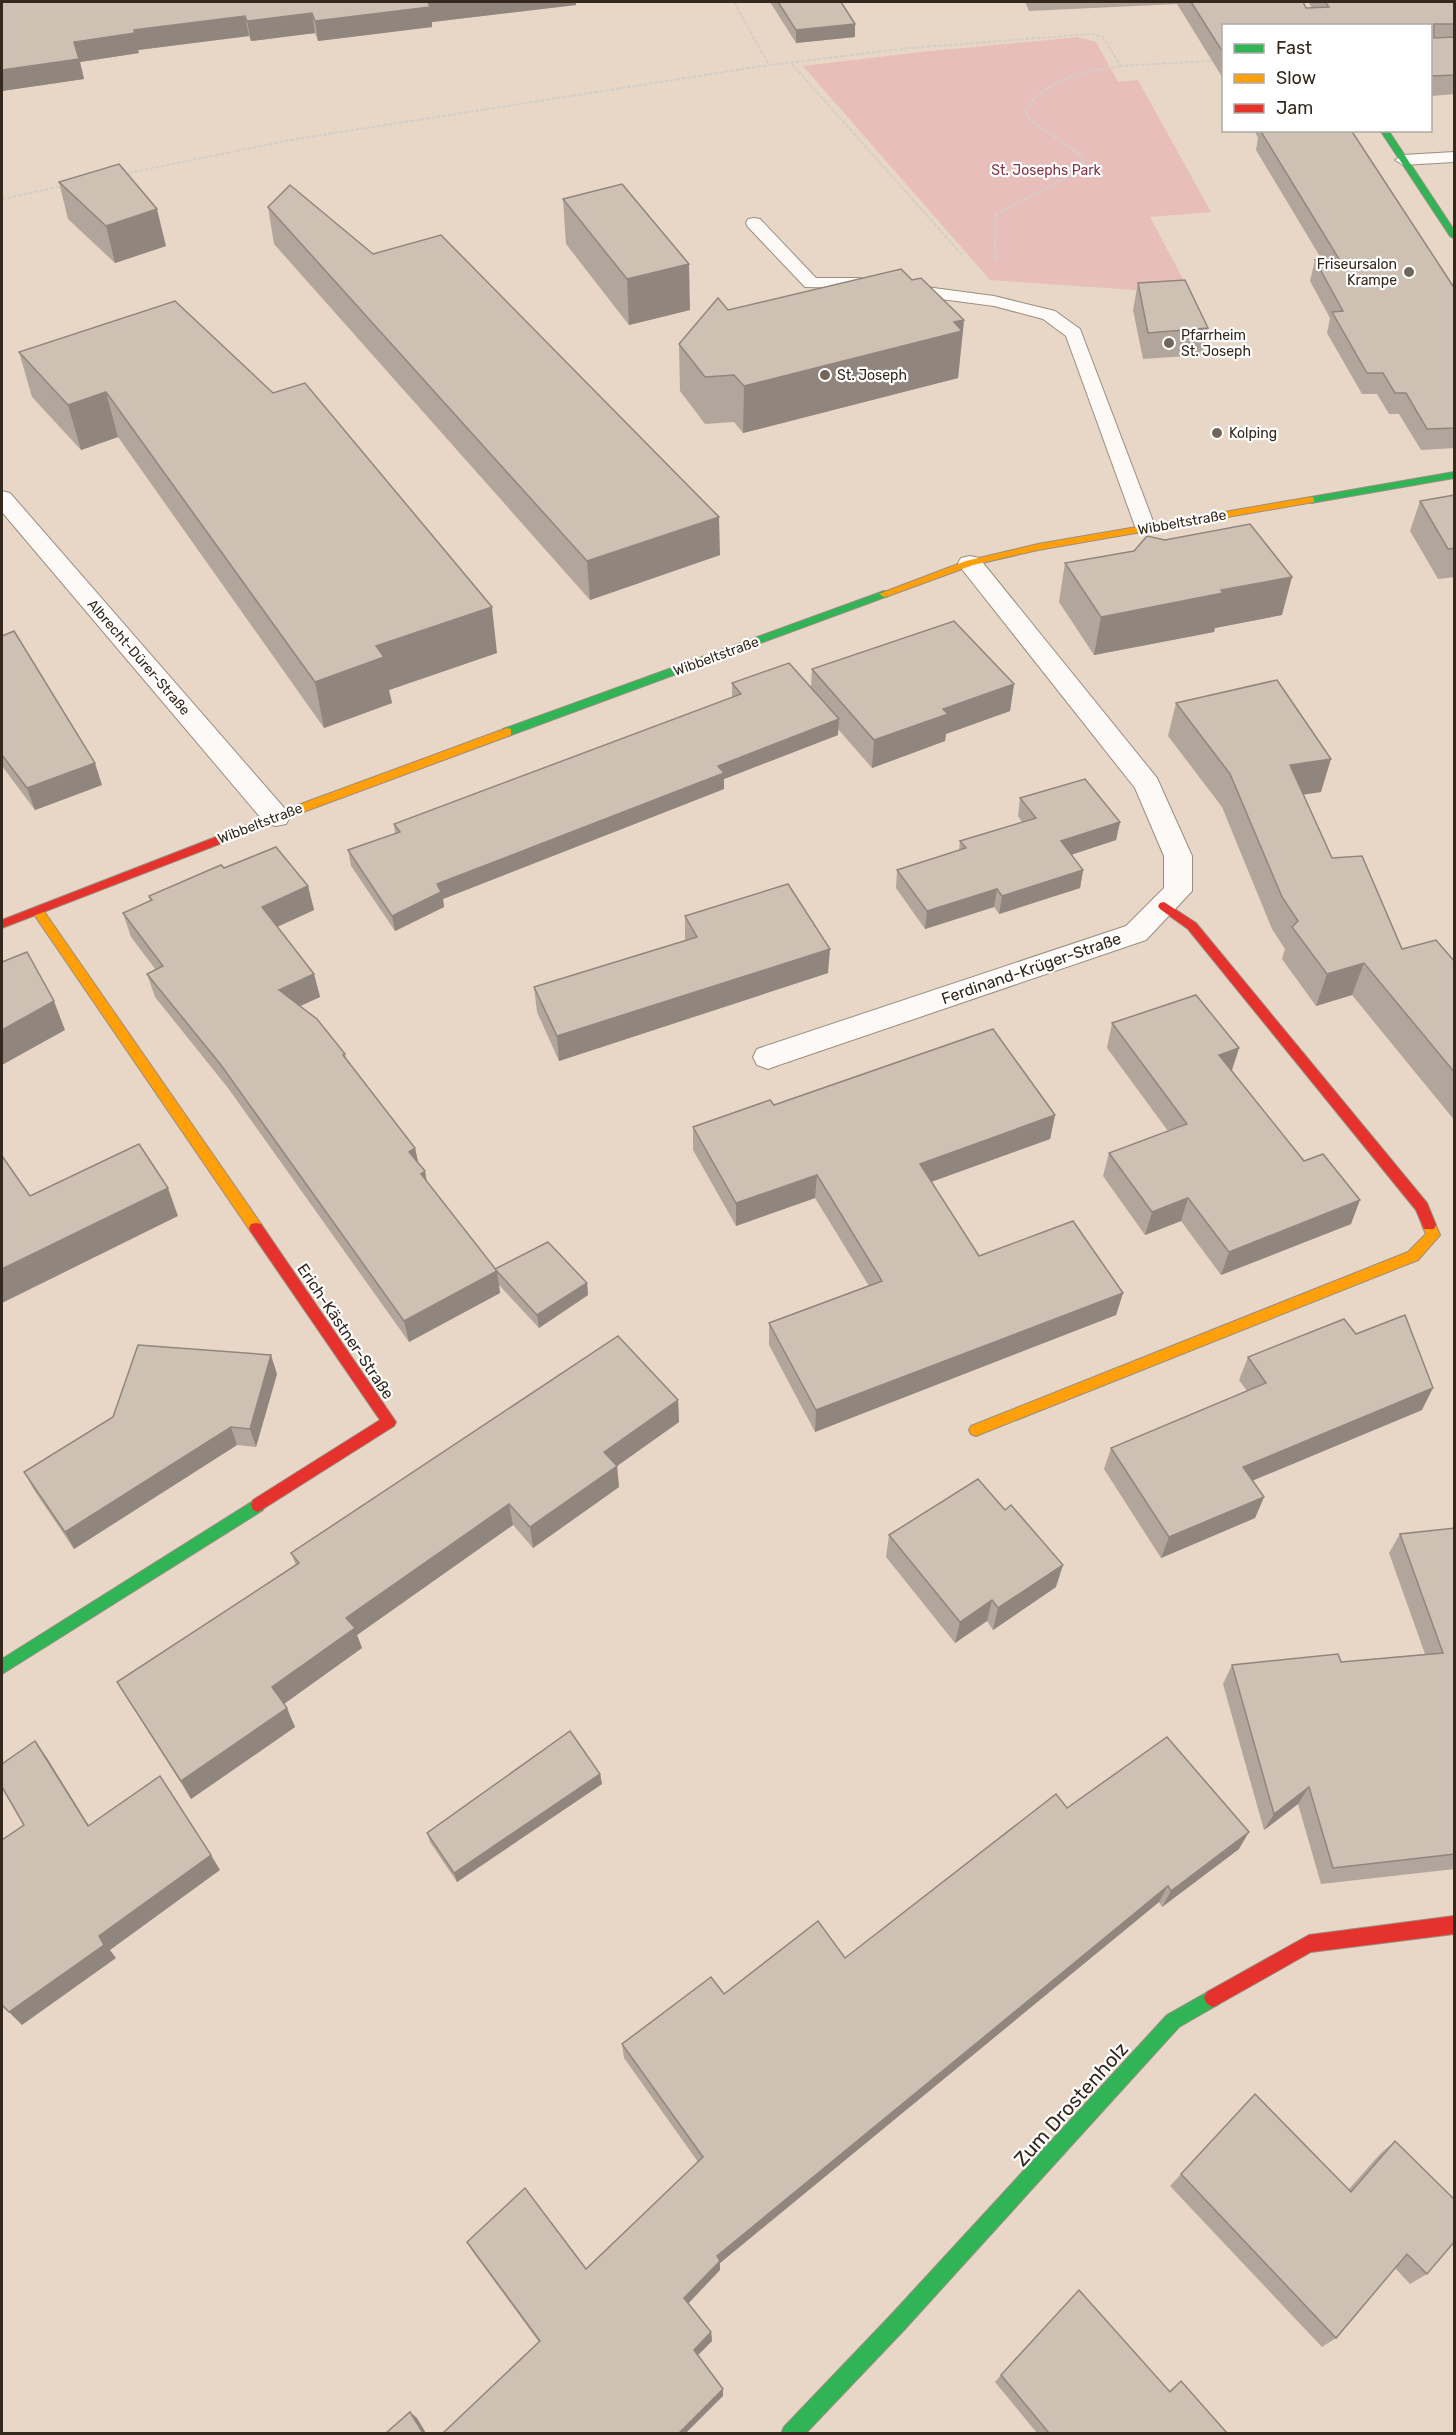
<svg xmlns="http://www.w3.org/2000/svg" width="1456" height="2435" viewBox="0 0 1456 2435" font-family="Rubik,sans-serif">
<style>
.green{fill:#e8beba}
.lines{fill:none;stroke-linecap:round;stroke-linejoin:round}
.lane-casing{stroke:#9a8e81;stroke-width:2}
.street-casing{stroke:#9a8e81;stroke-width:2}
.fast-casing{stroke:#9a8e81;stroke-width:2}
.slow-casing{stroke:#9a8e81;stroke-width:2}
.jam-casing{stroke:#9a8e81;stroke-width:2}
.path{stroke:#d4cec9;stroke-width:2;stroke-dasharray:4 1.5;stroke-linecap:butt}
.lane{fill:#fcf9f6;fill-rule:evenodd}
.street{fill:#fcf9f6;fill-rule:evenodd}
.fast{fill:#30b455;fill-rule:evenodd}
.slow{fill:#ff9f0a;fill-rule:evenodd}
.jam{fill:#e5322d;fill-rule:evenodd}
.wall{fill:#b2a59b}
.shaded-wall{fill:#91867e}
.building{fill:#cfc0b4;stroke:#91867e;stroke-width:1.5}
.poi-dot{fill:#736658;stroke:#fff;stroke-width:2}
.labels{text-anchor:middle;stroke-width:4.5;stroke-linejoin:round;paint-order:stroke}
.far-park-label{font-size:14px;fill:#863546;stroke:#fff}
.far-poi-label{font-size:14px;fill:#34291c;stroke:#fff;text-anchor:start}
.far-street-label{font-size:14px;fill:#34291c;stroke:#fff}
.street-label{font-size:16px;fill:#34291c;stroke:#fff}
.near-street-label{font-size:20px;fill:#34291c;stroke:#fff}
</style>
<rect width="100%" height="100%" fill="#e8d7c6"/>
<!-- green -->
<polygon class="green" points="1078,37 1096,42 1118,82 1138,80 1211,212 1150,217 1191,294 990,280 803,66 921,52"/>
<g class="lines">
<defs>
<g id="lane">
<polygon points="1454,152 1454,162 1403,165 1395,160 1403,155"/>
<polygon points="754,218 760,219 816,278 858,278 994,296 1055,311 1080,329 1156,529 1153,533 1139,533 1136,529 1066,336 1043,319 994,306 858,288 805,287 748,227 746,223 748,219"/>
</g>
<g id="street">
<polygon points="2,491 10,493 286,810 290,817 286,824 276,826 266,824 2,512"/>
<polygon points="970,556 979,558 1157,778 1192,856 1192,891 1146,940 779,1065 768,1069 757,1065 753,1057 757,1049 1126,926 1164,888 1164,856 1135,788 961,568 958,563 961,558"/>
</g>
<g id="fast">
<polygon points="1380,130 1388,130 1454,230 1454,238 1450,236"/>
<polygon points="1454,472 1454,478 1311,503 1306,500 1311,497"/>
<polygon points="884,591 888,592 888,596 511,735 507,736 501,732 503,729"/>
<polygon points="258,1498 263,1500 265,1505 263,1510 2,1674 2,1659"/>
<polygon points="1213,1989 1219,1992 1222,1998 1219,2004 1179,2027 904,2330 805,2434 781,2434 784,2427 890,2316 1167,2015"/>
</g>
<g id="slow">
<polygon points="1311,497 1314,498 1314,502 1038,550 973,565 888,596 884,597 879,594 966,561 1038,544"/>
<polygon points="507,728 511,729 511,735 279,821 275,822 269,818 271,815"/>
<polygon points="37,906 41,907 261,1224 263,1228 261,1232 251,1232 33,913 31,910"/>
<polygon points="1429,1220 1434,1221 1440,1235 1418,1260 981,1434 976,1436 971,1434 969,1430 971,1426 1408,1252 1426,1234 1422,1225 1424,1221"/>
</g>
<g id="jam">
<polygon points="275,814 281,818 279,821 2,928 2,920"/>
<polygon points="1164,902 1196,923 1427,1203 1436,1225 1434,1229 1424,1229 1416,1210 1188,929 1160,909 1158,906 1160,903"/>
<polygon points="256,1223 261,1224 396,1422 394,1426 258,1512 253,1510 251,1505 253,1500 380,1420 251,1232 249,1228 251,1224"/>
<polygon points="1454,1916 1454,1934 1311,1952 1219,2004 1213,2007 1207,2004 1204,1998 1207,1992 1309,1935"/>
</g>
</defs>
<!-- lane casing -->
<use href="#lane" class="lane-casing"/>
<!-- street casing -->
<use href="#street" class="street-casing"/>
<!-- fast casing -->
<use href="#fast" class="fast-casing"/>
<!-- slow casing -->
<use href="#slow" class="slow-casing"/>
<!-- jam casing -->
<use href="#jam" class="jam-casing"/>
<!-- path -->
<g class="path">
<polyline points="734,2 769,65"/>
<polyline points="791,63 963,256"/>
<polyline points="123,174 296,139 769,65 911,48 1091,34 1103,37 1121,66 1224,60"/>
<polyline points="2,199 63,186"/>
<path d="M995,260L996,214L1083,169L1082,156L1030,120L1025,110C1046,79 1085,71 1121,66"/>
</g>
<!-- lane -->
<use href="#lane" class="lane"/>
<!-- street -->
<use href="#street" class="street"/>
<!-- fast -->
<use href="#fast" class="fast"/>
<!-- slow -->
<use href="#slow" class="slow"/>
<!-- jam -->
<use href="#jam" class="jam"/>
</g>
<!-- wall -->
<g class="wall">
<polygon points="2,2 576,2 576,5 432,22 432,27 318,41 315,33 251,41 249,36 138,50 139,53 80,62 84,79 2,91"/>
<polygon points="770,2 841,2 855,37 796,43"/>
<polygon points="1025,2 1303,2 1306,8 1312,8 1308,2 1455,2 1455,94 1431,96 1431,26 1224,26 1224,80 1177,4 1029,11"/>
<polygon points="1254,130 1351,130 1455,289 1455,448 1421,450 1399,414 1389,414 1377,394 1362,394 1327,333 1330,318 1310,281 1315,260 1322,260 1256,150 1258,138"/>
<polygon points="59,182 166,246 115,263 68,219"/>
<polygon points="563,199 690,310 629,325 566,244"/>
<polygon points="268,207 373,254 720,555 590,600 274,244"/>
<polygon points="912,280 964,320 958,378 743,433 734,422 705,424 680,391 679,344 728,310"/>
<polygon points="1138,283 1208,328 1202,355 1143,359 1133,310"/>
<polygon points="175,301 497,653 389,690 392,703 324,728 118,437 81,450 32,397 19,352"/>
<polygon points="1455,495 1455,577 1438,579 1410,531 1420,501"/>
<polygon points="1065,563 1282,615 1215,628 1214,632 1094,655 1059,602"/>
<polygon points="2,636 102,785 35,810 2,766"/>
<polygon points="812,669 1014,684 1010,711 946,734 945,741 872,768 838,729 838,735 724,779 724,789 443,899 444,907 395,931 351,866 348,850 395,834 394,824 732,698 732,683 811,687"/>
<polygon points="1176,703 1321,792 1303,794 1332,858 1402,949 1455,962 1455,1121 1352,995 1316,1006 1282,959 1285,949 1272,929 1222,807 1168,736"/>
<polygon points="1020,798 1120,822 1116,840 1071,855 1083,870 1080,888 999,914 994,907 925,929 896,888 897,870 959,850 960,841 1022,822 1018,816"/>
<polygon points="224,868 308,886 314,910 277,927 314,974 320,997 300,1006 345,1054 347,1061 415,1148 418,1162 427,1182 495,1269 587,1283 588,1295 539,1328 499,1285 500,1293 409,1342 228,1088 155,997 147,974 156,970 131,937 123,913 150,901 149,896"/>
<polygon points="685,916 828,973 559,1061 537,1012 534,987 685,941"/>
<polygon points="1112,1023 1239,1048 1232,1071 1351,1224 1221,1275 1181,1221 1145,1235 1103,1176 1109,1153 1168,1131 1107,1048"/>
<polygon points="774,1105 1055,1115 1050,1139 931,1182 979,1256 1123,1293 1116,1315 815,1432 769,1345 769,1323 869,1286 815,1198 736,1226 693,1150 693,1127"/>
<polygon points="1356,1334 1422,1410 1253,1480 1264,1497 1255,1518 1161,1558 1104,1469 1111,1448 1247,1391 1239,1380 1248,1357"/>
<polygon points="277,1374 256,1447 237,1445 74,1549 34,1490 24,1472"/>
<polygon points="678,1400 679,1422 617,1466 619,1487 533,1548 513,1525 357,1635 362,1648 284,1704 295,1727 191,1799 117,1682 296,1565 291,1553"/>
<polygon points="1455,1528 1455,1869 1321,1884 1298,1804 1264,1830 1223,1684 1232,1665 1341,1662 1425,1654 1389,1553 1400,1534"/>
<polygon points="889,1535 1056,1587 993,1630 987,1621 955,1643 886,1557"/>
<polygon points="600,1774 602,1784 457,1882 430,1842 427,1833"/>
<polygon points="1067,1808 1239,1849 1162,1907 1159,1902 720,2263 720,2270 688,2303 711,2332 712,2341 698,2355 723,2389 723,2396 539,2342 473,2252 467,2242 586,2269 698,2162 624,2058 622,2044 724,1994 845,1958"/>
<polygon points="1395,2141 1427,2274 1410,2284 1395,2268 1336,2338 1322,2347 1170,2186 1181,2174 1349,2189 1380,2154"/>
<polygon points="1001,2375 1169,2391 1181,2381 1227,2433 1037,2433 995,2382"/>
</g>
<!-- shaded-wall -->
<g class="shaded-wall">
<polygon points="431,2 576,2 576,5 432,22 432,27 318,41 315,21"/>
<polygon points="312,13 315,33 251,41 247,21"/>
<polygon points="245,16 249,36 138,50 139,53 80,62 84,79 2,91 2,70 74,42 134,30"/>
<polygon points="855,24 855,37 796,43 796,30"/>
<polygon points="157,209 166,246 115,263 106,226"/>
<polygon points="689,264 690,310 629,325 627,279"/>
<polygon points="964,320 958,378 743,433 744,386"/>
<polygon points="106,392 118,437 81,450 68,405"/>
<polygon points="719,517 720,555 590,600 587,561"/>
<polygon points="1292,577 1282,615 1215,628 1214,632 1094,655 1101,617 1221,590"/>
<polygon points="492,607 497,653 389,690 392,703 324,728 315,682 376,646"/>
<polygon points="1014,684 1010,711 946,734 945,741 872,768 874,740 943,709"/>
<polygon points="839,719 838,735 724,779 724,789 443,899 444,907 395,931 392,916 437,884 718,766"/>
<polygon points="1331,759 1321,792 1281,798 1290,765"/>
<polygon points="95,763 102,785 35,810 27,788"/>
<polygon points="1120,822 1116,840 1058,859 1061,841"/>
<polygon points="1083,870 1080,888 999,914 1002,896"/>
<polygon points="308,886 314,910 268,931 262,907"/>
<polygon points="997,889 994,907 925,929 927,911"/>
<polygon points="830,949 828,973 559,1061 557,1036"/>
<polygon points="1364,963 1352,995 1316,1006 1327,974"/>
<polygon points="314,974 320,997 285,1013 279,990"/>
<polygon points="54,1001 65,1030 2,1065 2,1030"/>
<polygon points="1239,1048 1231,1072 1219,1055"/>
<polygon points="1055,1115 1050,1139 917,1187 920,1164"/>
<polygon points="415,1148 420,1171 409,1152"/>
<polygon points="425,1171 429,1193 421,1174"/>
<polygon points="817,1175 815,1198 736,1226 736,1203"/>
<polygon points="168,1188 178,1216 2,1303 2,1269"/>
<polygon points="1188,1198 1181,1221 1145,1235 1152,1212"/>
<polygon points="1360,1200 1351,1224 1221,1275 1229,1252"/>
<polygon points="497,1271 500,1293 409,1342 404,1321"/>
<polygon points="587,1283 588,1295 539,1328 537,1315"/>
<polygon points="1123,1293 1116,1315 815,1432 816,1410"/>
<polygon points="271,1355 277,1374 256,1447 250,1429"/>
<polygon points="1433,1388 1422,1410 1235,1488 1243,1467"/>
<polygon points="678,1400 679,1422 617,1466 619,1487 533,1548 530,1527 604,1452"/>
<polygon points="231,1427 237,1445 74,1549 65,1532"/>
<polygon points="1264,1497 1255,1518 1161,1558 1169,1537"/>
<polygon points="509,1504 513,1525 357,1635 362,1648 281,1706 272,1687 346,1618"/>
<polygon points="1063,1565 1056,1587 993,1630 998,1608"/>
<polygon points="992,1600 987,1621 955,1643 960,1622"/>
<polygon points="287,1708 295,1727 191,1799 181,1781"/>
<polygon points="35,1741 47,1758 99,1842 88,1826"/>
<polygon points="600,1774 602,1784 457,1882 454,1873"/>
<polygon points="1309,1787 1298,1804 1264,1830 1274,1814"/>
<polygon points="1249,1832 1239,1849 1162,1907 1171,1891"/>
<polygon points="211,1855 220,1870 110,1950 116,1958 22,2025 9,2012 99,1936"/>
<polygon points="1168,1886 1159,1902 720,2263 720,2270 685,2307 684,2298 717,2256"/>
<polygon points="711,2332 712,2341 695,2358 694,2350"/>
<polygon points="723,2389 723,2396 686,2433 679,2433"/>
<polygon points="410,2412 417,2418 426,2433 423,2433"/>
</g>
<!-- building -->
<g class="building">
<polygon points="2,2 431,2 428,2 430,7 315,21 312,13 247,21 245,16 134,30 135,33 74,42 79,59 2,70"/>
<polygon points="778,2 841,2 855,24 796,30"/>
<polygon points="1191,2 1303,2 1306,8 1329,7 1325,2 1455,2 1455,24 1434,24 1434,38 1455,37 1455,75 1431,76 1431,26 1224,26 1224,54"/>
<polygon points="1260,130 1351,130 1455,289 1455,428 1427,429 1406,393 1395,393 1383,373 1367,373 1332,312 1343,311 1315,260 1339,259"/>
<polygon points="119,164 157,209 106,226 59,182"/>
<polygon points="622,184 689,264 627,279 563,199"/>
<polygon points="290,185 373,254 441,235 719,517 587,561 268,207"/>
<polygon points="901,269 912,280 921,278 964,320 954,322 962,331 744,386 734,375 705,377 679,344 718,298 728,310"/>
<polygon points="1185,280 1208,328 1148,333 1138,283"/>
<polygon points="175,301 273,393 305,383 492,607 376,646 384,657 315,682 106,392 68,405 19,352"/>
<polygon points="1455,495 1455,548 1448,549 1420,501"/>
<polygon points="1250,524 1292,577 1221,590 1223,593 1101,617 1065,563 1134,551 1147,536 1165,540"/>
<polygon points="954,621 1014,684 943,709 948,714 874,740 812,669"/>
<polygon points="14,631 95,763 27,788 2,755 2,636"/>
<polygon points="789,663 839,719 718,766 724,773 437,884 441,892 392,916 348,850 400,832 394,824 741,694 732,683"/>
<polygon points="1277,680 1331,759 1290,765 1332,858 1362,856 1402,949 1436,940 1455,962 1455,1073 1364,963 1327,974 1292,927 1298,921 1282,897 1230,774 1176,703"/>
<polygon points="1085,779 1120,822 1061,841 1083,870 1002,896 997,889 927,911 897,870 966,848 960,841 1036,818 1020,798"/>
<polygon points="276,847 308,886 262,907 314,974 279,990 317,1019 345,1054 343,1055 415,1148 409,1152 425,1171 421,1174 497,1271 404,1321 221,1065 147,974 163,966 123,913 152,900 149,896 221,865 224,868"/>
<polygon points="788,884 830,949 557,1036 534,987 697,937 685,916"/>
<polygon points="27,952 54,1001 2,1030 2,962"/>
<polygon points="1196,995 1239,1048 1219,1055 1304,1161 1323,1154 1360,1200 1229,1252 1188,1198 1152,1212 1109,1153 1187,1124 1112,1023"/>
<polygon points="993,1029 1055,1115 920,1164 979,1256 1073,1221 1123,1293 816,1410 769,1323 882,1281 817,1175 736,1203 693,1127 770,1100 774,1105"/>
<polygon points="139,1144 168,1188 2,1269 2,1156 30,1196"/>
<polygon points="548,1242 587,1283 537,1315 495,1269"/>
<polygon points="1405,1315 1433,1388 1243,1467 1264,1497 1169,1537 1111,1448 1266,1383 1248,1357 1344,1319 1356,1334"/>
<polygon points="618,1336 678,1400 604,1452 617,1466 530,1527 509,1504 346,1618 355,1628 272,1687 287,1708 181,1781 117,1682 299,1563 291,1553"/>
<polygon points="138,1345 271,1355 250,1429 231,1427 65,1532 24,1472 113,1417"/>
<polygon points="978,1479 1005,1510 1011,1505 1063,1565 998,1608 992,1600 960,1622 889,1535"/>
<polygon points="1455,1528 1455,1854 1333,1868 1309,1787 1274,1814 1232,1665 1338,1654 1341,1662 1443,1653 1400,1534"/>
<polygon points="570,1731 600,1774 454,1873 427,1833"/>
<polygon points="1167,1737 1249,1832 1171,1891 1168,1886 717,2256 720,2261 684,2298 711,2332 694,2350 723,2389 679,2433 443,2433 540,2341 467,2242 525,2188 586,2269 703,2157 622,2044 711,1977 724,1994 818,1921 845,1958 1056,1794 1067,1808"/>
<polygon points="35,1741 88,1826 160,1776 211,1855 99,1936 104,1945 9,2012 2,2005 2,1840 24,1825 2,1787 2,1764"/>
<polygon points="1255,2094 1351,2192 1395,2141 1455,2200 1455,2241 1427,2274 1407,2254 1336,2338 1181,2174"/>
<polygon points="1079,2290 1170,2392 1181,2381 1227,2433 1049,2433 1001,2375"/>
<polygon points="410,2412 423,2433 386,2433"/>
</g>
<!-- markers -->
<g class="poi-dot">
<circle cx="1409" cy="272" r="6"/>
<circle cx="1169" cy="343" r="6"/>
<circle cx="825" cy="375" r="6"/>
<circle cx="1217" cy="433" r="6"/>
</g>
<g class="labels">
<!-- far-park labels -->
<g class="far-park-label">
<text x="1046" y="175">St. Josephs Park</text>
</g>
<!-- far-poi labels -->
<g class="far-poi-label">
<text x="1397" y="269" text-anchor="end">Friseursalon<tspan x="1397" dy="16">Krampe</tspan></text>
<text x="1181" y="340">Pfarrheim<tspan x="1181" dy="16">St. Joseph</tspan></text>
<text x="837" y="380">St. Joseph</text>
<text x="1229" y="438">Kolping</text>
</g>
<!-- far-street labels -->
<g class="far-street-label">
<text transform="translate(1182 522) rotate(-10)" y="5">Wibbeltstraße</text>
<text transform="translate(716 656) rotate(-20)" y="5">Wibbeltstraße</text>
<text transform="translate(139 657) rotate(49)" y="5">Albrecht-Dürer-Straße</text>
<text transform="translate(260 823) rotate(-21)" y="5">Wibbeltstraße</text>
</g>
<!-- street labels -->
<g class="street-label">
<text transform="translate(1031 968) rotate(-19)" y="6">Ferdinand-Krüger-Straße</text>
<text transform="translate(346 1331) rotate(56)" y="6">Erich-Kästner-Straße</text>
</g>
<!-- near-street labels -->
<g class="near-street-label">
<text transform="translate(1071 2104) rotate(-48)" y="7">Zum Drostenholz</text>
</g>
</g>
<!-- border -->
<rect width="1456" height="2435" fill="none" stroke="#34291c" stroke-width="6"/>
<!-- legend -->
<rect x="1222" y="24" width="210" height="108" fill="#ffffff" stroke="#aea9a4" stroke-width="1.5"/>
<rect x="1234" y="44" width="30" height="9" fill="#30b455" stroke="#aea9a4" stroke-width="1.5"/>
<text x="1276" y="54" font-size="18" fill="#34291c">Fast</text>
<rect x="1234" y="74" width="30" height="9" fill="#ff9f0a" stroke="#aea9a4" stroke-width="1.5"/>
<text x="1276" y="84" font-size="18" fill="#34291c">Slow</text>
<rect x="1234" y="104" width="30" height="9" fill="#e5322d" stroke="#aea9a4" stroke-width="1.5"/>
<text x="1276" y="114" font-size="18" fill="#34291c">Jam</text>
</svg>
